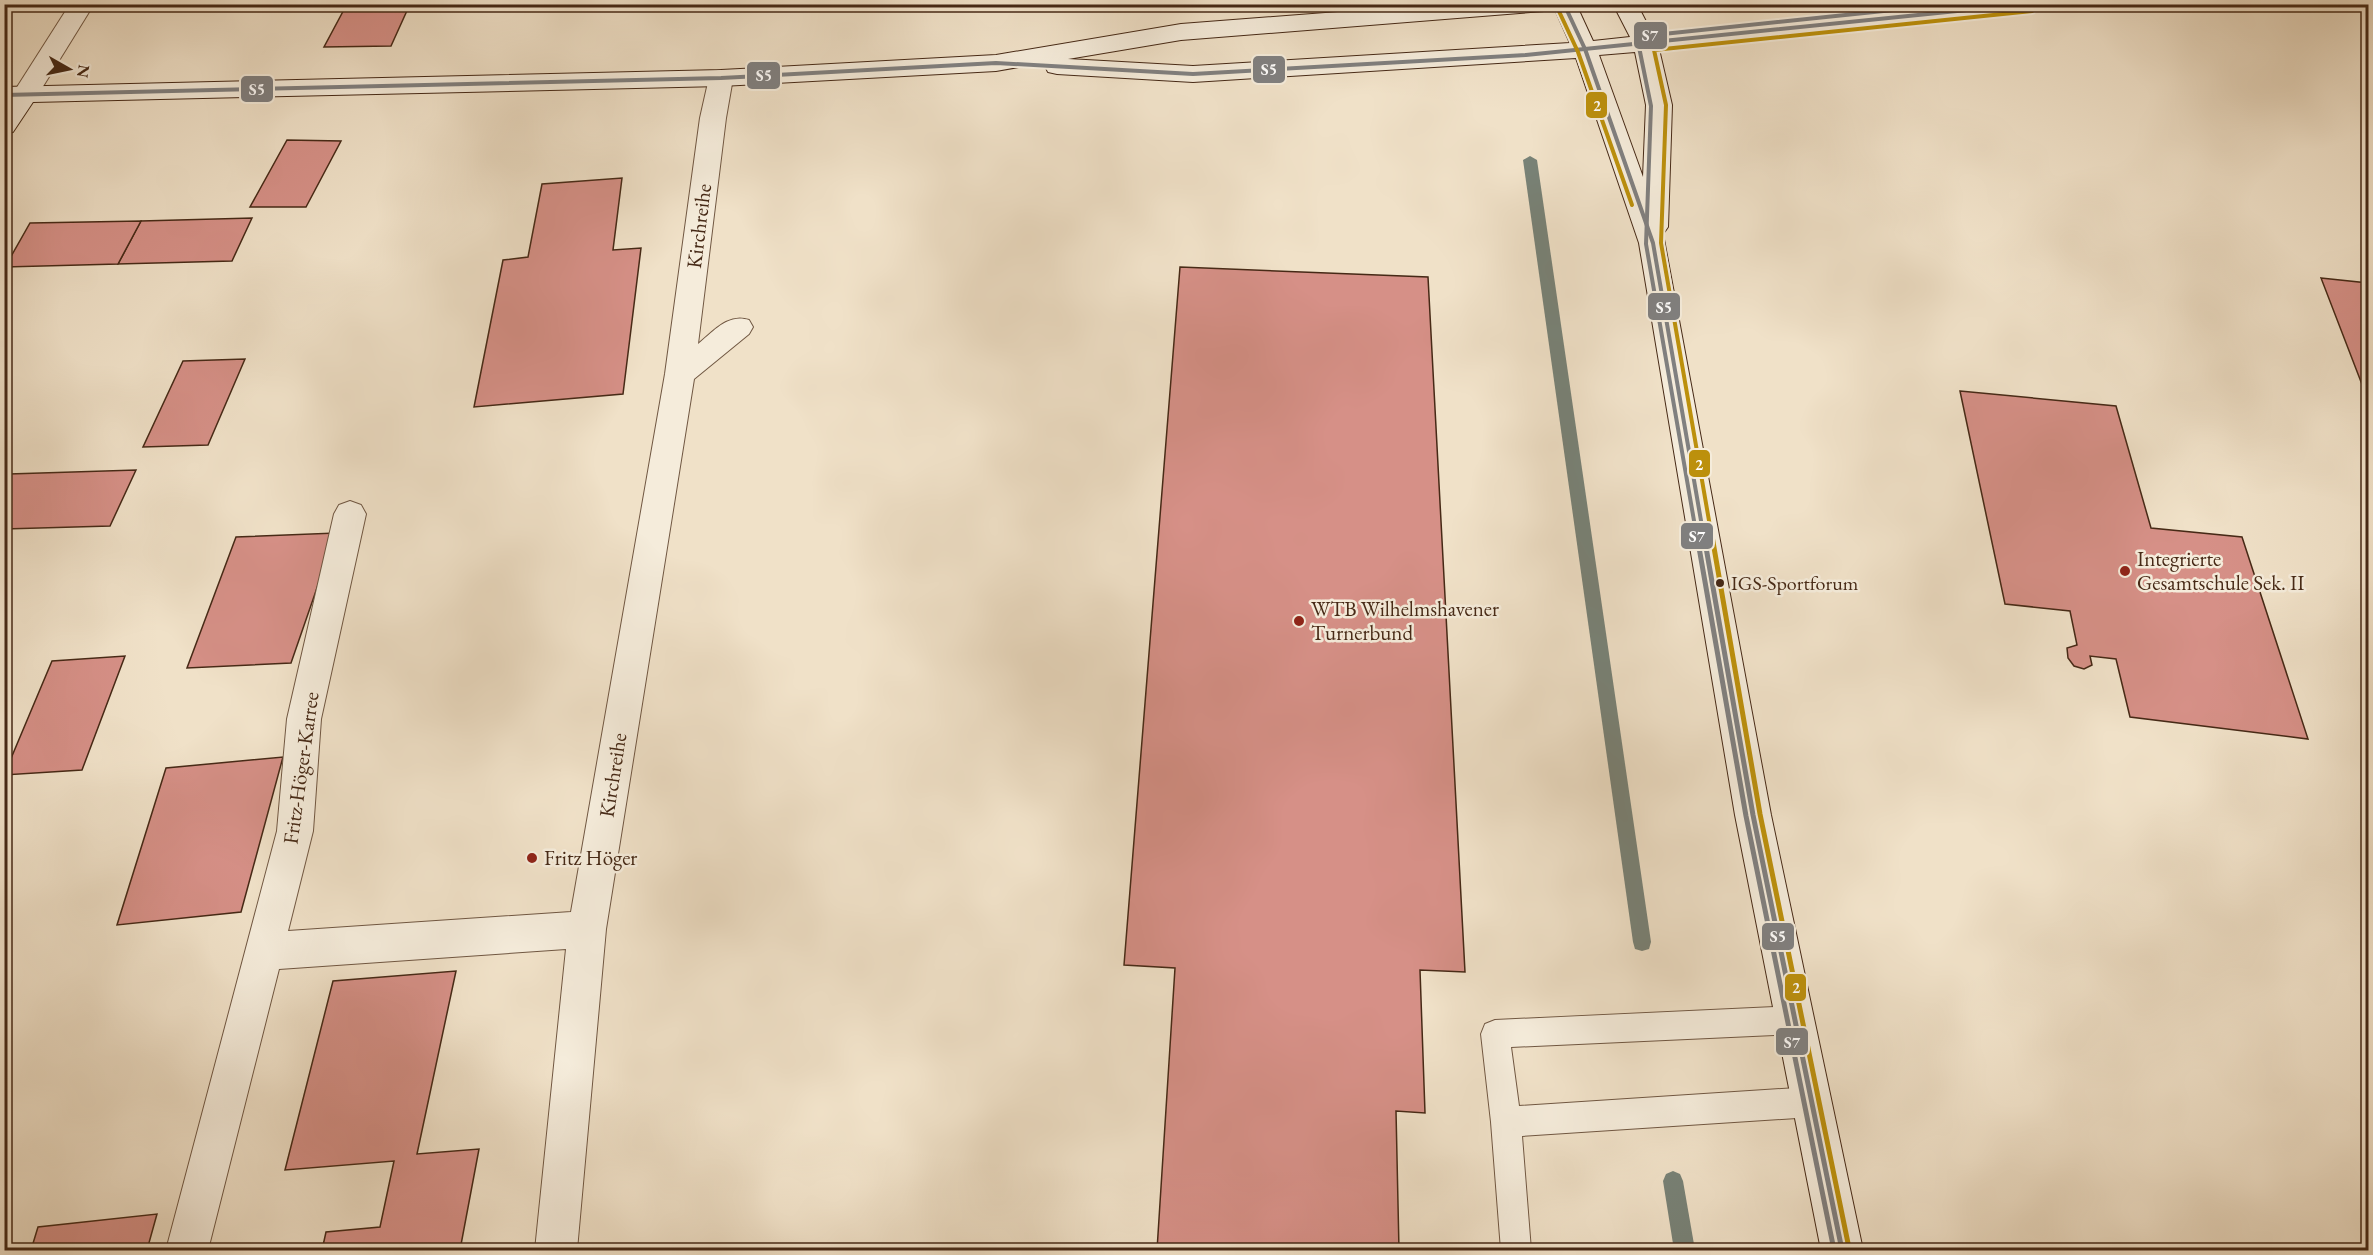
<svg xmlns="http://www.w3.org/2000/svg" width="2373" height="1255" viewBox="0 0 2373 1255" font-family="'EB Garamond',serif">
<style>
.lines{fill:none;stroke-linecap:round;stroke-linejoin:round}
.stream{fill:#788277;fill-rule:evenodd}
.building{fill:#d69087;stroke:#462916;stroke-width:1.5}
.lane-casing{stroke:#705742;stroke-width:2}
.street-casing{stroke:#705742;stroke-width:2}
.secondary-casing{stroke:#462916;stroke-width:2}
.lane{fill:#f5ecdb;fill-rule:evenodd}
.street{fill:#f5ecdb;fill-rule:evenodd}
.secondary{fill:#f5ecdb;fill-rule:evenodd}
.bus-1-far1-casing{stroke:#f5ecdb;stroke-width:8}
.bus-1-casing{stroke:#f5ecdb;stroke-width:10}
.bus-2-far1-casing{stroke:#f5ecdb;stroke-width:8}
.bus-2-casing{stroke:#f5ecdb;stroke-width:10}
.bus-3-far1-casing{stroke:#f5ecdb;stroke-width:8}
.bus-3-casing{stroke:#f5ecdb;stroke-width:10}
.bus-1-far1{stroke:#808080;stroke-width:4}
.bus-1{stroke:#808080;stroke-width:5}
.bus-2-far1{stroke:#bc900c;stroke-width:4}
.bus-2{stroke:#bc900c;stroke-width:5}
.bus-3-far1{stroke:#808080;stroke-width:4}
.bus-3{stroke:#808080;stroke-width:5}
.poi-dot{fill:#8f2418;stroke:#f5ecdb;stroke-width:2}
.bus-dot{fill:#462916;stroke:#f5ecdb;stroke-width:2}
.labels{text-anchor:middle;stroke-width:5;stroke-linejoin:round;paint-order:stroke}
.bus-label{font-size:20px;fill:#462916;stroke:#f5ecdb;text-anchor:start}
.street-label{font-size:21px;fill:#462916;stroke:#f5ecdb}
.poi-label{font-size:21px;fill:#462916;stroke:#f5ecdb;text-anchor:start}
.line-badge{stroke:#f5ecdb;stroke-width:2}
.badge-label{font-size:16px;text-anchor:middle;font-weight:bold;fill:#fff}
</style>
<rect width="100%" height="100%" fill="#f0e1c8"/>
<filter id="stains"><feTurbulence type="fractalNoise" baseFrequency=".00333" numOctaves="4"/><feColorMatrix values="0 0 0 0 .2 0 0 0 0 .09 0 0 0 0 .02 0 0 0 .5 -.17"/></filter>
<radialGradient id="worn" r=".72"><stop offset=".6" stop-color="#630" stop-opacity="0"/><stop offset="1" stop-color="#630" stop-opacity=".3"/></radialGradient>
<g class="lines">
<!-- stream -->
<g class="stream">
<polygon points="1530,156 1537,160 1651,942 1649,949 1642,951 1635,949 1633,942 1523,160"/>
<polygon points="1673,1171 1680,1174 1683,1181 1695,1250 1674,1250 1663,1181 1666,1174"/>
</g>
</g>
<!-- building -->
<g class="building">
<polygon points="347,4 410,4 391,46 324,47"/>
<polygon points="287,140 341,141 306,207 250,207"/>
<polygon points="622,178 613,250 641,248 623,394 474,407 503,260 528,257 542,184"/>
<polygon points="252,218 232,261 118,264 141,221"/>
<polygon points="141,221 118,264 5,267 30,223"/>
<polygon points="1180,267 1428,277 1465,972 1420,970 1425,1113 1396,1111 1399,1250 1157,1250 1175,968 1124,965"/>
<polygon points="2321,278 2368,283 2368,400"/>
<polygon points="245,359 208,445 143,447 183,361"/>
<polygon points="1960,391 2116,406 2151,528 2242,537 2308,739 2130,717 2116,659 2090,656 2092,665 2084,669 2074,666 2068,658 2067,648 2077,645 2070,611 2005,604"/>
<polygon points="136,470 110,526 4,529 4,483 9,474"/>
<polygon points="336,533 291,663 187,668 236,537"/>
<polygon points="125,656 82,770 4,775 52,661"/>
<polygon points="283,757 241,912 117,925 166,768"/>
<polygon points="456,971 417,1154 479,1149 460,1250 322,1250 326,1232 380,1227 394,1161 285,1170 333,981"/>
<polygon points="157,1214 147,1250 31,1250 38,1227"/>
</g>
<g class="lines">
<defs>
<polygon id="lane" points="1796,1006 1806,1010 1810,1020 1806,1030 1796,1034 1511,1047 1519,1106 1812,1087 1822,1092 1827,1102 1822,1112 1812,1117 1522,1136 1531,1250 1501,1250 1491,1122 1481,1034 1485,1024 1495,1020"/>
<g id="street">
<polygon points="70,4 94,4 34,101 25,103 16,101 12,95"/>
<path d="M721,70L730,72L733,78L726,118L698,344C714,331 728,313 749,320L753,327L749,334L694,379L606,929L577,1250H535L566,949L279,969L208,1250H166L277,831L287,719L334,514L339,505L350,501L361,505L366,514L321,719L313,831L288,931L571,912L665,374L700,118L709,78L712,72Z"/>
</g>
<path id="secondary" d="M1442,4H1576L1593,41L1630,37L1613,4H1637L1653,35L1953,4H2043L2039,9L2031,11L1659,49L1672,105L1668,227L1663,234L1771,815L1863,1250H1821L1735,815L1639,243L1576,58L1193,82L1057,74L1048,72L1045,66L1047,62L996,71L721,86L33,102L13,132L4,134L7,103L4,87L721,70L996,55L1181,24ZM1554,7L1570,43L1193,66L1068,59L1181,40L1544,11ZM1635,52L1646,105L1643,177L1599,55Z"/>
</defs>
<!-- lane casing -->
<use href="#lane" class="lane-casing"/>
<!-- street casing -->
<use href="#street" class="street-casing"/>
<!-- secondary casing -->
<use href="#secondary" class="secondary-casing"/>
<!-- lane -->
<use href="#lane" class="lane"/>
<!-- street -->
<use href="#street" class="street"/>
<!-- secondary -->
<use href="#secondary" class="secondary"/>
<defs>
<g id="bus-1-far1">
<polyline points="1564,4 1585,49 1653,243 1704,538"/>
<polyline points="4,95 721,78 996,63 1193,74 1526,55 2026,4"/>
</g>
<polyline id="bus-1" points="1704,536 1753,815 1842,1250"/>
<g id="bus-2-far1">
<polyline points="1557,7 1578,52 1632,205"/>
<polyline points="1712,538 1661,243 1666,105 1654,50 2032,11"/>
</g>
<polyline id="bus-2" points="1712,536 1760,814 1849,1248"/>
<polyline id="bus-3-far1" points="1697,538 1646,244 1651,106 1638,42 1644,36 1951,4"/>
<polyline id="bus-3" points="1697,536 1746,816 1834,1250"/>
</defs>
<!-- bus-1-far1 casing -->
<use href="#bus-1-far1" class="bus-1-far1-casing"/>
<!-- bus-1 casing -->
<use href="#bus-1" class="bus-1-casing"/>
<!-- bus-2-far1 casing -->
<use href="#bus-2-far1" class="bus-2-far1-casing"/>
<!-- bus-2 casing -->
<use href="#bus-2" class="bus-2-casing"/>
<!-- bus-3-far1 casing -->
<use href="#bus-3-far1" class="bus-3-far1-casing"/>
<!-- bus-3 casing -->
<use href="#bus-3" class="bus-3-casing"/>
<!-- bus-1-far1 -->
<use href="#bus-1-far1" class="bus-1-far1"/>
<!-- bus-1 -->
<use href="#bus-1" class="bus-1"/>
<!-- bus-2-far1 -->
<use href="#bus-2-far1" class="bus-2-far1"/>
<!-- bus-2 -->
<use href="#bus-2" class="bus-2"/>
<!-- bus-3-far1 -->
<use href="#bus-3-far1" class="bus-3-far1"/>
<!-- bus-3 -->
<use href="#bus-3" class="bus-3"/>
</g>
<!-- markers -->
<g class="poi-dot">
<circle cx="2125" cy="571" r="6"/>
<circle cx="1299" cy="621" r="6"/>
<circle cx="532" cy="858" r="6"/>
</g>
<circle class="bus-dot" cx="1720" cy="583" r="5"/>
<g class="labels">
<!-- bus labels -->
<g class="bus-label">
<text x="1731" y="590">IGS-Sportforum</text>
</g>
<!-- street labels -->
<g class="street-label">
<text transform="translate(699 226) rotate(-83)" y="7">Kirchreihe</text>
<text transform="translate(301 768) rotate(-82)" y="7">Fritz-Höger-Karree</text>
<text transform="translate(613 775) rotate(-81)" y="7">Kirchreihe</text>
</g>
<!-- poi labels -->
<g class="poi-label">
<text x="2137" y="566">Integrierte<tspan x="2137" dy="24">Gesamtschule Sek. II</tspan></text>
<text x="1311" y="616">WTB Wilhelmshavener<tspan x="1311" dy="24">Turnerbund</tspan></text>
<text x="544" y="865">Fritz Höger</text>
</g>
</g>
<g class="line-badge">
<rect x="1633" y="21" width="35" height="29" rx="6" fill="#808080"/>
<rect x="1252" y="55" width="34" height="29" rx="6" fill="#808080"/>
<rect x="746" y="61" width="35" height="29" rx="6" fill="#808080"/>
<rect x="240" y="75" width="34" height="28" rx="6" fill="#808080"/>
<rect x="1585" y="91" width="23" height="28" rx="6" fill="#bc900c"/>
<rect x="1647" y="292" width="34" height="29" rx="6" fill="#808080"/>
<rect x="1688" y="449" width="23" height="29" rx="6" fill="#bc900c"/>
<rect x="1680" y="522" width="34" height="28" rx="6" fill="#808080"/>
<rect x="1761" y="922" width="34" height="29" rx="6" fill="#808080"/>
<rect x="1784" y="973" width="23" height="29" rx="6" fill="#bc900c"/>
<rect x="1775" y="1027" width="34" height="29" rx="6" fill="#808080"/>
</g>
<g class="badge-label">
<text x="1650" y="41">S7</text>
<text x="1269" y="75">S5</text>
<text x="764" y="81">S5</text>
<text x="257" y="95">S5</text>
<text x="1597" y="111">2</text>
<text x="1664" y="313">S5</text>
<text x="1699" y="470">2</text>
<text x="1697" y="542">S7</text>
<text x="1778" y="942">S5</text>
<text x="1796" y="993">2</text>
<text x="1792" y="1048">S7</text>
</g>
<!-- margin -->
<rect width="2373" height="1255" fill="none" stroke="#f0e1c8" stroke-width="24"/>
<rect x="6" y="6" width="2361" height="1243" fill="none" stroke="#462916" stroke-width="3"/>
<rect x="12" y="12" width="2349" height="1231" fill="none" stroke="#462916" stroke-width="1.5"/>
<!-- north arrow -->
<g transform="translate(69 69) rotate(99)" stroke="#f5ecdb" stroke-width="4.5" paint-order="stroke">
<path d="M0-4.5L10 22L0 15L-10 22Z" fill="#462916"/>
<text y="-9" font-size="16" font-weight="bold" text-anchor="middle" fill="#462916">N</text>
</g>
<rect width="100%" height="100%" filter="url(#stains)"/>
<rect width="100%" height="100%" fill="url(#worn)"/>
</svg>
